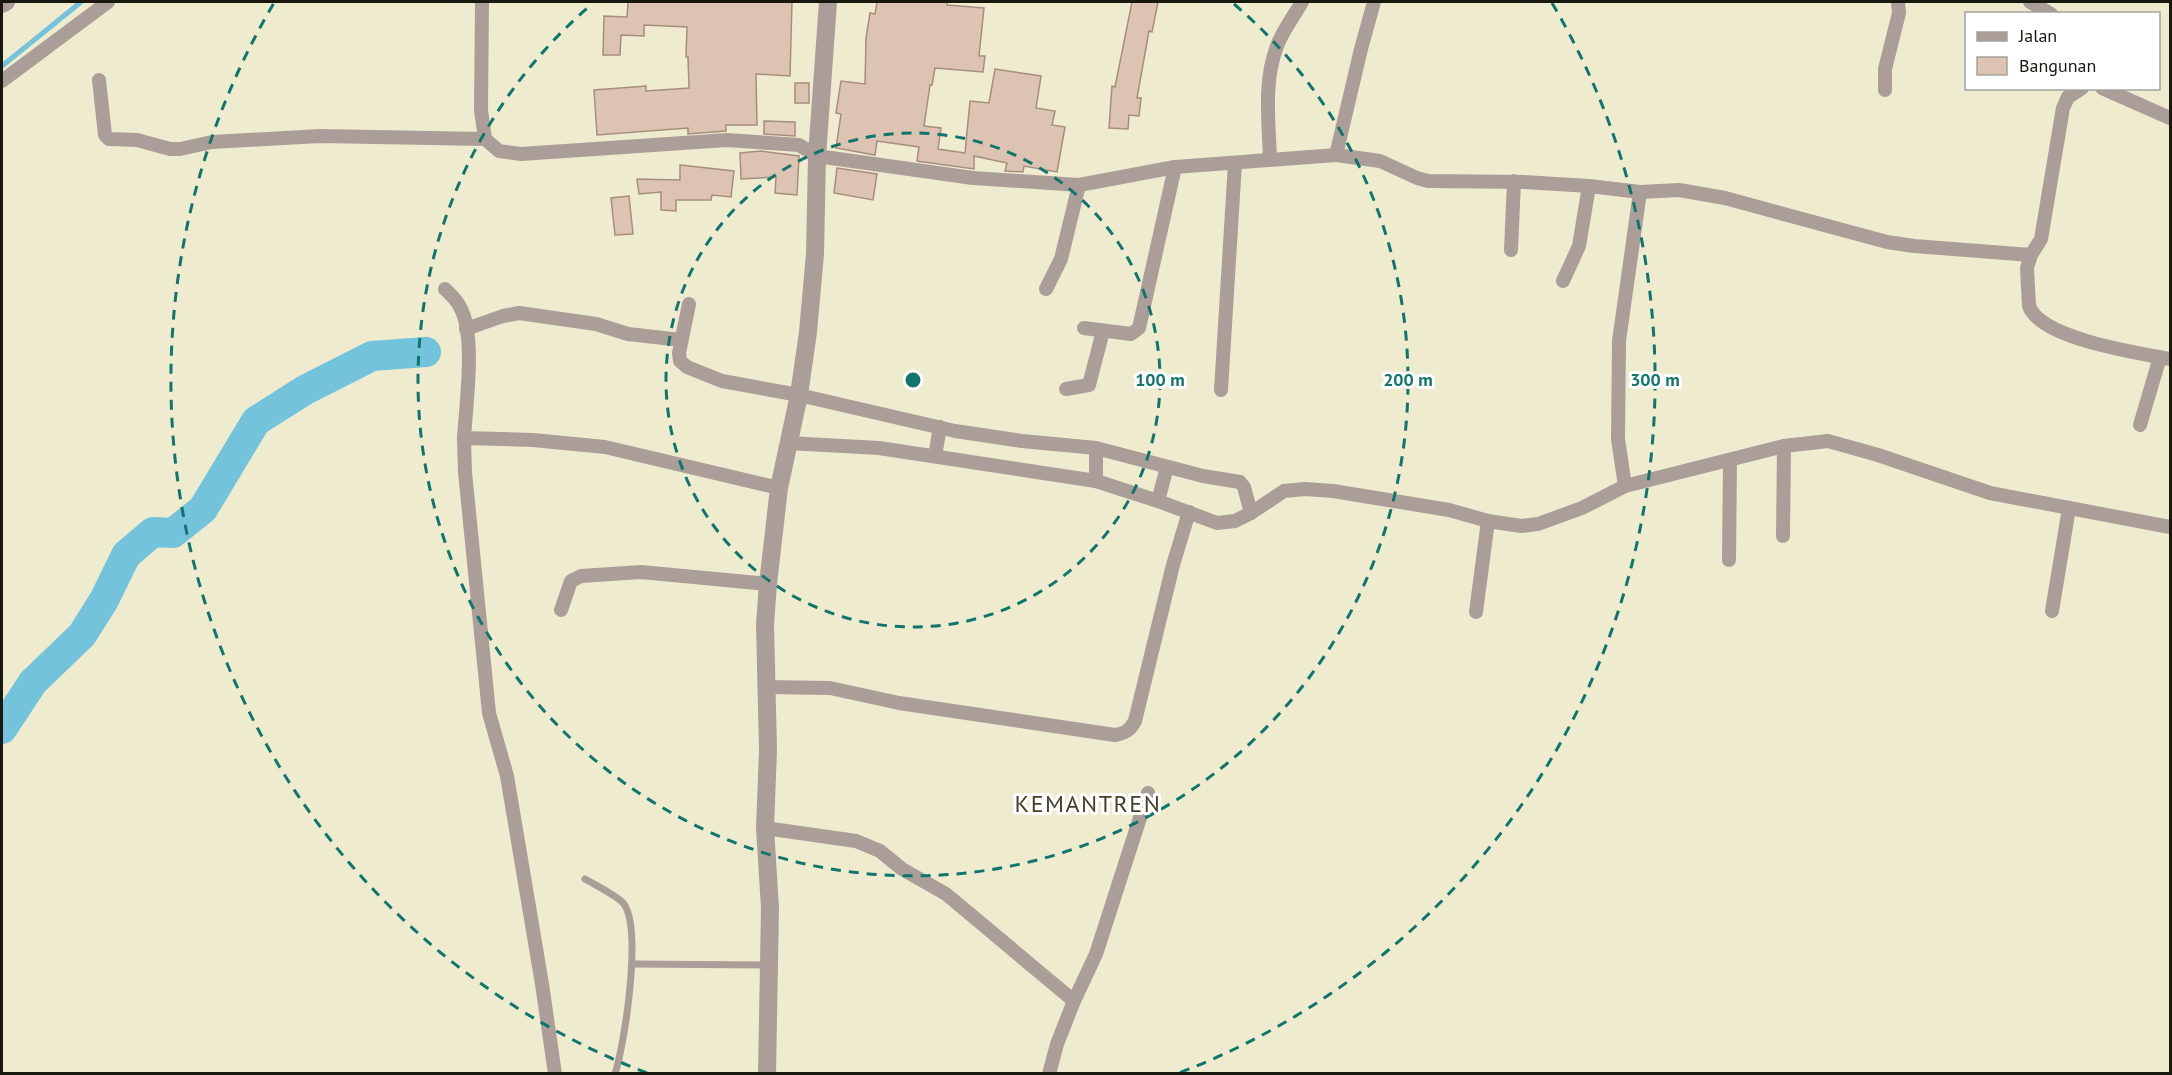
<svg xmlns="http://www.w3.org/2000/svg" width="2172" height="1075" viewBox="0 0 2172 1075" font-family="'PT Sans',sans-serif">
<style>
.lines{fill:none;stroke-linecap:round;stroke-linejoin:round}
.stream{stroke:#73c3dc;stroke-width:5}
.river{stroke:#73c3dc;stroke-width:30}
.building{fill:#dcc3b2;stroke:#a68e7e;stroke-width:1.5}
.service{stroke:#ab9e99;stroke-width:7}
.minor{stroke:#ab9e99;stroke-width:14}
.tertiary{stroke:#ab9e99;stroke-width:18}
.ring{fill:none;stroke:#0f766e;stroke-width:3;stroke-dasharray:10 8}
.labels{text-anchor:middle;stroke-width:6;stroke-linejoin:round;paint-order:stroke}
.quarter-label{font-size:24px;letter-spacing:1.5px;fill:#444029;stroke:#fff}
.centre{fill:#0f766e;stroke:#fff;stroke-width:3}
.ring-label{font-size:18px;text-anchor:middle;font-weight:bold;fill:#0f766e;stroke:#fff;stroke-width:6;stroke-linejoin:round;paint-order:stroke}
</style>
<rect width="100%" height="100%" fill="#efebcf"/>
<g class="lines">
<!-- stream -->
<polyline class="stream" points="2,66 81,2"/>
<!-- river -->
<polyline class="river" points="2,729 33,682 82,635 104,600 126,555 153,532 173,533 203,509 256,421 305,390 372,356 426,352"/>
</g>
<!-- building -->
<g class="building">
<polygon points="628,2 792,2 790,76 756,74 757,125 726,125 726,131 688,134 688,128 597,135 594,90 646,86 646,91 689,88 688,57 686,57 687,27 644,25 644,36 621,35 620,55 603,55 604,16 627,17"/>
<polygon points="877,2 947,2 947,5 984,8 979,56 985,56 983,72 935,68 932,85 930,85 924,126 941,128 938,149 965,153 970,101 989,103 995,69 1041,76 1036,108 1055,111 1052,125 1065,127 1057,172 1024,166 1023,172 1005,171 1007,163 974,156 974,169 917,161 919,147 877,141 875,155 836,148 841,114 836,113 841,81 865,84 866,38 870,13 875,14"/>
<polygon points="1132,2 1158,2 1152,32 1149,31 1137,98 1141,98 1139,116 1129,115 1128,129 1109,128 1112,86 1115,87"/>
<rect x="795" y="83" width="14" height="20"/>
<polygon points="764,121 795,122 795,136 764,134"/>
<polygon points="761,151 799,156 797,195 775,193 776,177 741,179 740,153"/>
<polygon points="680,165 734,171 731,197 712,195 711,200 676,200 676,211 661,210 661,192 639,194 637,179 680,180"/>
<polygon points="837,168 877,174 873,200 834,193"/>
<polygon points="629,196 633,234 615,235 611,198"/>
</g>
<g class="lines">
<!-- service -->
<g class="service">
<path d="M585,879C595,885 618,896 624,904C642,930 625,1042 615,1074"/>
<polyline points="633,964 768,965"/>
</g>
<!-- minor -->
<g class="minor">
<polyline points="482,2 481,110 485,139 499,151 521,154 727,140 799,145 817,156 973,178 1079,185 1175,167 1336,155 1380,161 1417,178 1428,181 1523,182 1589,186 1640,192 1679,190 1725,198 1887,242 1914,246 2031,255 2041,239 2063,108 2068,97 2082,88"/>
<polyline points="2030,2 2051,14"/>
<polyline points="99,80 105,135 109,139 137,140 170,149 180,149 212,142 320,136 485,139"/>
<polyline points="2,81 108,2"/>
<polyline points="2102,88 2170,118"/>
<polyline points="1885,90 1885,69 1899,13 1898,2"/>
<polyline points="1336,155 1361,49 1374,2"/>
<path d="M1270,160C1269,121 1263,83 1277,46C1283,30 1294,16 1302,2"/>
<polyline points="1511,250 1514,181"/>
<path d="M2031,255L2027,268L2029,306C2041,339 2138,353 2170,359"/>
<polyline points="1563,281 1579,246 1589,186"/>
<path d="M445,289C450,294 457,300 460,307C476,334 466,405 464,438"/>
<polyline points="1046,289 1061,259 1079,185"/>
<polyline points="689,304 679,353 680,361 687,367 722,381 799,395 955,431 1022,441 1096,448 1203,476 1240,482 1244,487 1251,513"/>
<polyline points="1084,328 1131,334 1139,328 1175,167"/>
<polyline points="466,329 503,316 519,313 596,324 628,334 681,340"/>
<polyline points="1066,389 1089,385 1103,331"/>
<polyline points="1221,390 1235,163"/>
<polyline points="2140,425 2160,357"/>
<polyline points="788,443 879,448 1096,481 1158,501 1217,523 1235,521 1251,513 1284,491 1305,489 1333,491 1449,510 1488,521 1476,612"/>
<polyline points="935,456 940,427"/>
<polyline points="1096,481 1096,448"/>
<polyline points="1625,486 1618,439 1619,341 1640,192"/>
<polyline points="1158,501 1167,467"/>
<polyline points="1488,521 1521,526 1538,524 1582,508 1625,486 1784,446 1828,441 1878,455 1990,493 2170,527"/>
<polyline points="1783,536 1784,446"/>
<polyline points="1729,560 1730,460"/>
<polyline points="561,610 571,581 581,576 641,572 768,584"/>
<polyline points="2052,611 2069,508"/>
<path d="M765,687L830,688L899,703L1115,735C1126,733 1130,730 1135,721L1173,565L1189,512"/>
<polyline points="765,828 856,841 880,851 902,869 946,894 1074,1001"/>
<polyline points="555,1074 542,984 507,776 489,713 465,472 464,438 533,440 605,447 779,488"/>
<polyline points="1049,1074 1057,1044 1074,1001 1096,954 1148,793"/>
</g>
<!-- tertiary -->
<g class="tertiary">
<polyline points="2,4 6,2"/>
<polyline points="767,1074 770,908 765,828 768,750 765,624 768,584 779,488 799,395 808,332 815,254 817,156 828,2"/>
</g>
</g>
<!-- distance rings -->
<g class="ring">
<circle cx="913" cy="380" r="247"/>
<path d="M1234 4A495 495 0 1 1 592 4"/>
<path d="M647 1073A742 742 0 0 1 274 3M1552 3A742 742 0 0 1 1179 1073"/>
</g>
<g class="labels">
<!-- quarter labels -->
<g class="quarter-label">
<text x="1088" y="812">KEMANTREN</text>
</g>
</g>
<circle cx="913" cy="380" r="9" class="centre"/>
<g class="ring-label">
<text x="1160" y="386">100 m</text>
<text x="1408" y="386">200 m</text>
<text x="1655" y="386">300 m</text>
</g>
<!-- border -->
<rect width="2172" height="1075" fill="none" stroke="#19180e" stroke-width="6"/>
<!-- legend -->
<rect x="1965" y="12" width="195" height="78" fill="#ffffff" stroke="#a3a39f" stroke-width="1.5"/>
<rect x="1977" y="32" width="30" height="9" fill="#ab9e99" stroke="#a3a39f" stroke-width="1.5"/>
<text x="2019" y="42" font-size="18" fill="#19180e">Jalan</text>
<rect x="1977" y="57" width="30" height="18" fill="#dcc3b2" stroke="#a3a39f" stroke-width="1.5"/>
<text x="2019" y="72" font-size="18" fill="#19180e">Bangunan</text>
</svg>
